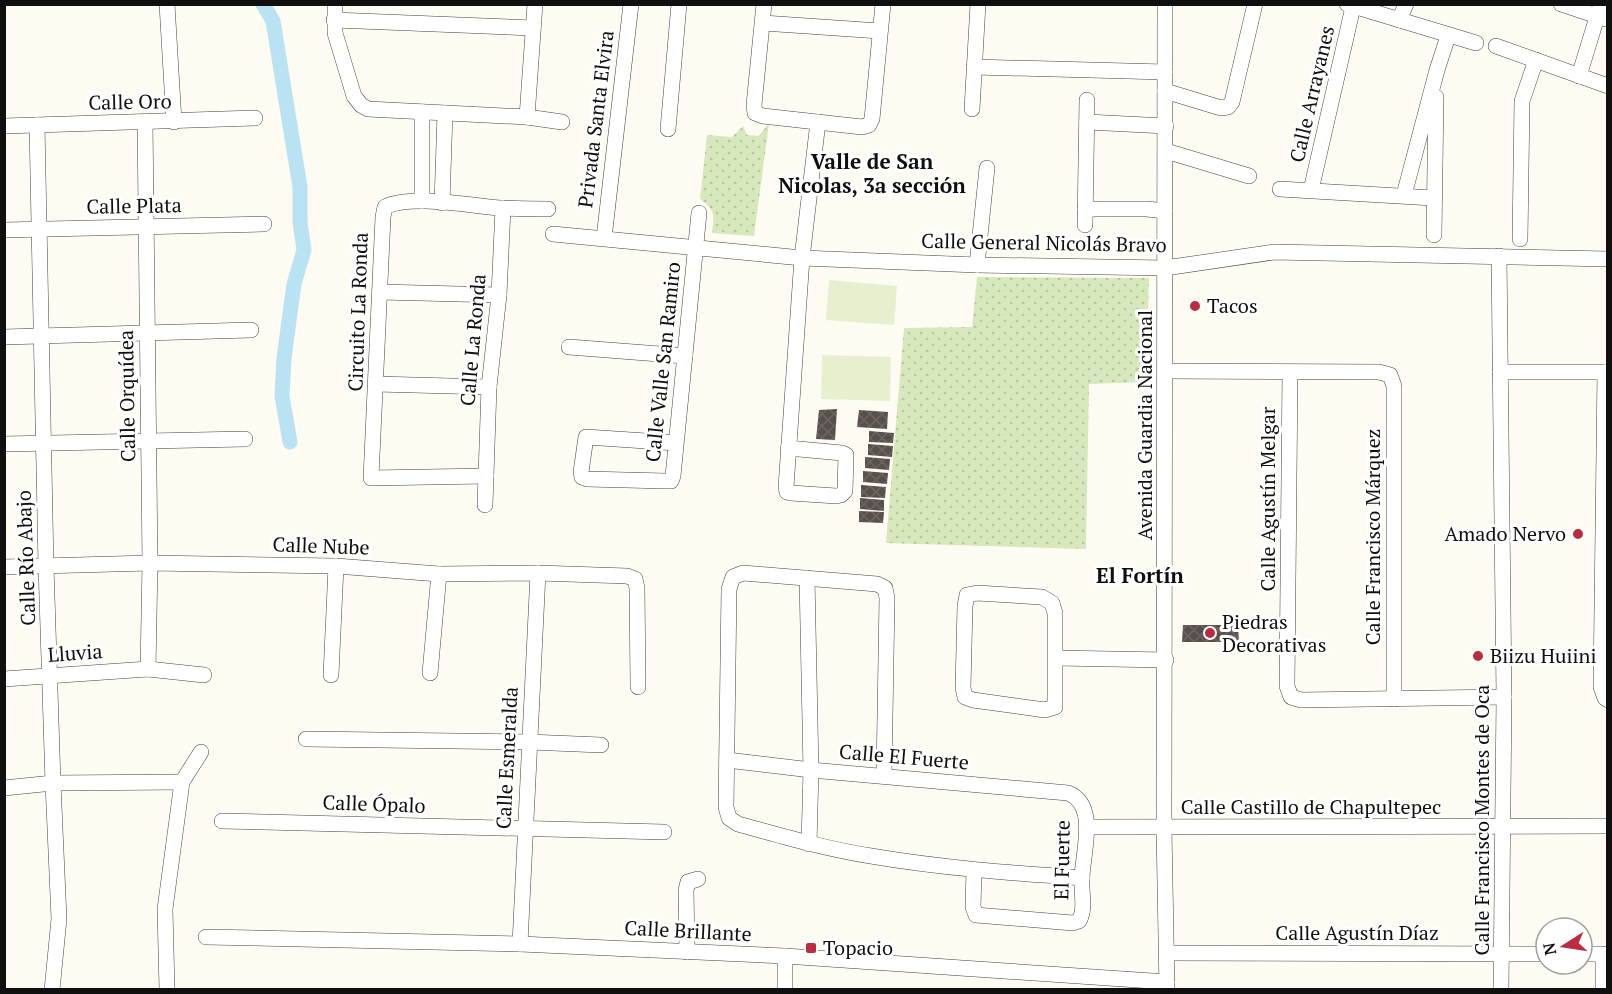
<svg xmlns="http://www.w3.org/2000/svg" width="1612" height="994" viewBox="0 0 1612 994" font-family="'PT Serif',serif">
<style>
.grass{fill:url(#grass-dots)}
.pitch{fill:#e7f0ce}
.lines{fill:none;stroke-linecap:round;stroke-linejoin:round}
.canal{stroke:#b9e3f3;stroke-width:15}
.building{fill:url(#building-cross-hatch)}
.street-casing{stroke:#424242;stroke-width:16}
.street{stroke:#fff;stroke-width:15}
.poi-dot{fill:#ba2d41;stroke:#fff;stroke-width:2}
.labels{text-anchor:middle;stroke-width:6;stroke-linejoin:round;paint-order:stroke}
.street-label{font-size:20px;fill:#0f0f0f;stroke:#fff}
.poi-label{font-size:20px;fill:#0f0f0f;stroke:#fff;text-anchor:start}
.neighbourhood-label{font-size:21px;font-weight:bold;fill:#0f0f0f;stroke:#fff}
</style>
<defs>
<pattern id="grass-dots" width="8" height="8" patternUnits="userSpaceOnUse" patternTransform="scale(1.5)"><rect width="8" height="8" fill="#d7e8bd"/><path d="M2 2h.1M6 6h.1" fill="none" stroke="#b7c6a1" stroke-width="1.8" stroke-linecap="round"/></pattern>
<pattern id="building-cross-hatch" width="8" height="8" patternUnits="userSpaceOnUse" patternTransform="scale(1.5)"><rect width="8" height="8" fill="#58504c"/><path d="M0 0l8 8M0 8l8-8" fill="none" stroke="#6b6561"/></pattern>
</defs>
<rect width="100%" height="100%" fill="#fefbf3"/>
<!-- grass -->
<g class="grass">
<path d="M769,123L754,236L712,233C714,214 716,211 700,199L707,135L732,137L743,126L747,135L759,136Z"/>
<polygon points="977,277 1149,278 1146,382 1089,384 1086,549 886,543 904,328 972,327"/>
</g>
<!-- pitch -->
<g class="pitch">
<polygon points="829,280 897,286 894,325 826,320"/>
<polygon points="822,355 891,357 890,401 821,399"/>
</g>
<g class="lines">
<!-- canal -->
<polyline class="canal" points="263,4 273,21 300,187 300,222 304,250 294,284 284,358 282,396 290,442"/>
</g>
<!-- building -->
<g class="building">
<polygon points="837,409 835,440 816,439 819,410"/>
<polygon points="859,410 888,412 887,429 857,427"/>
<polygon points="869,431 894,433 893,443 869,442"/>
<polygon points="868,444 893,446 892,457 868,455"/>
<polygon points="865,457 890,459 889,470 865,468"/>
<polygon points="863,471 888,473 887,484 863,482"/>
<polygon points="861,485 886,487 885,498 861,497"/>
<polygon points="860,498 884,500 884,511 860,509"/>
<polygon points="859,511 884,512 883,523 859,522"/>
<polygon points="1183,625 1238,625 1239,642 1182,642"/>
</g>
<g class="lines">
<defs>
<g id="street">
<polyline points="167,4 174,122"/>
<polyline points="335,4 335,33 354,96 361,105 368,109 527,117 562,122"/>
<polyline points="764,4 754,105 755,113 763,116 862,127 869,125 872,119 883,4"/>
<polyline points="1165,4 1164,829 1167,990"/>
<polyline points="1347,4 1476,43"/>
<polyline points="1561,4 1606,19"/>
<polyline points="334,20 533,28"/>
<polyline points="1399,20 1406,4"/>
<polyline points="763,23 880,31"/>
<polyline points="1496,46 1608,86"/>
<polyline points="974,67 1165,72"/>
<polyline points="1579,76 1601,4"/>
<polyline points="1165,91 1221,108 1228,107 1232,102 1255,4"/>
<polyline points="972,109 978,4"/>
<polyline points="527,117 535,4"/>
<polyline points="145,122 150,563 148,669"/>
<polyline points="1087,122 1166,126"/>
<polyline points="37,125 46,566 53,783 59,919 52,990"/>
<polyline points="4,126 255,118"/>
<polyline points="668,129 679,4"/>
<polyline points="1166,151 1249,176"/>
<polyline points="1280,189 1433,198"/>
<polyline points="1311,190 1353,7"/>
<polyline points="1404,195 1437,70 1448,36"/>
<polyline points="422,201 422,112"/>
<polyline points="442,203 445,113"/>
<polyline points="1085,209 1147,209 1165,211"/>
<polyline points="1085,225 1087,100"/>
<polyline points="4,230 264,224"/>
<polyline points="553,234 802,258 977,265 1165,268 1274,252 1608,259"/>
<polyline points="1434,235 1436,97"/>
<polyline points="604,238 631,4"/>
<polyline points="1520,239 1522,101 1536,60"/>
<polyline points="1499,256 1504,697 1501,990"/>
<polyline points="977,265 987,168"/>
<polyline points="380,292 499,295"/>
<polyline points="4,337 251,330"/>
<polyline points="569,347 685,356"/>
<polyline points="1166,371 1379,372 1390,375 1394,386 1394,699"/>
<polyline points="1500,372 1608,372"/>
<polyline points="1605,372 1601,687 1605,698 1608,700"/>
<polyline points="1290,373 1287,686 1291,697 1301,700 1504,697"/>
<polyline points="376,384 489,387"/>
<polyline points="676,443 586,437 581,472 582,477 587,479 665,481 671,481 673,476 699,213"/>
<polyline points="4,444 245,439"/>
<polyline points="788,448 842,453 846,455 845,491 841,495 836,496 791,493 787,492 786,487 802,258 818,122"/>
<path d="M486,476L371,478L383,217L385,207C410,194 472,206 501,208C517,209 533,209 548,209"/>
<polyline points="485,505 489,387 499,295 503,208"/>
<polyline points="4,567 150,563 336,566 439,574 538,573 627,576 635,579 637,588 638,687"/>
<polyline points="807,578 811,770 809,844"/>
<polygon points="977,593 1042,597 1052,603 1055,613 1055,707 1045,710 973,700 965,697 963,688 965,606 967,595"/>
<polyline points="1056,658 1166,660"/>
<polyline points="430,673 439,574"/>
<polyline points="331,675 336,566"/>
<polyline points="4,679 148,669 204,675"/>
<polyline points="306,739 529,742 601,745"/>
<path d="M727,760L811,770L1068,793C1099,805 1082,854 1082,879C1081,893 1086,909 1079,921L1073,923L976,915L973,907L974,870"/>
<path d="M884,776L887,598L885,588L877,584L743,573L733,577L729,589L726,807L729,818L738,824C782,836 826,849 871,856C941,868 1011,873 1082,878"/>
<polyline points="4,788 53,783 182,782"/>
<polyline points="222,821 664,832"/>
<polyline points="1087,827 1608,826"/>
<polyline points="206,937 520,944 785,956 1167,982"/>
<polyline points="520,944 538,573"/>
<polyline points="687,952 686,890 688,882 698,879"/>
<polyline points="1167,953 1546,954"/>
<polyline points="1582,954 1603,954 1603,990"/>
<polyline points="167,990 165,909 182,782 201,752"/>
<polyline points="785,990 785,956"/>
</g>
</defs>
<!-- street casing -->
<use href="#street" class="street-casing"/>
<!-- street -->
<use href="#street" class="street"/>
</g>
<!-- markers -->
<g class="poi-dot">
<circle cx="1195" cy="306" r="6"/>
<circle cx="1578" cy="534" r="6"/>
<circle cx="1210" cy="633" r="6"/>
<circle cx="1478" cy="656" r="6"/>
<rect x="805" y="942" width="12" height="12" rx="3"/>
</g>
<g class="labels">
<!-- street labels -->
<g class="street-label">
<text transform="translate(1312 94) rotate(-77)" y="7">Calle Arrayanes</text>
<text transform="translate(130 102) rotate(-1)" y="7">Calle Oro</text>
<text transform="translate(596 119) rotate(-83)" y="7">Privada Santa Elvira</text>
<text transform="translate(134 206) rotate(-1)" y="7">Calle Plata</text>
<text transform="translate(1044 243) rotate(1)" y="7">Calle General Nicolás Bravo</text>
<text transform="translate(358 312) rotate(-88)" y="7">Circuito La Ronda</text>
<text transform="translate(473 340) rotate(-85)" y="7">Calle La Ronda</text>
<text transform="translate(663 362) rotate(-84)" y="7">Calle Valle San Ramiro</text>
<text transform="translate(127 396) rotate(-91)" y="7">Calle Orquídea</text>
<text transform="translate(1145 425) rotate(-90)" y="7">Avenida Guardia Nacional</text>
<text transform="translate(1268 499) rotate(-90)" y="7">Calle Agustín Melgar</text>
<text transform="translate(1373 537) rotate(-90)" y="7">Calle Francisco Márquez</text>
<text transform="translate(321 546) rotate(2)" y="7">Calle Nube</text>
<text transform="translate(26 558) rotate(-92)" y="7">Calle Río Abajo</text>
<text transform="translate(75 653) rotate(-4)" y="7">Lluvia</text>
<text transform="translate(904 757) rotate(5)" y="7">Calle El Fuerte</text>
<text transform="translate(507 758) rotate(-87)" y="7">Calle Esmeralda</text>
<text transform="translate(374 804) rotate(2)" y="7">Calle Ópalo</text>
<text x="1311" y="814">Calle Castillo de Chapultepec</text>
<text transform="translate(1482 820) rotate(-90)" y="7">Calle Francisco Montes de Oca</text>
<text transform="translate(1062 860) rotate(-89)" y="7">El Fuerte</text>
<text transform="translate(688 931) rotate(3)" y="7">Calle Brillante</text>
<text x="1357" y="940">Calle Agustín Díaz</text>
</g>
<!-- poi labels -->
<g class="poi-label">
<text x="1207" y="313">Tacos</text>
<text x="1566" y="541" text-anchor="end">Amado Nervo</text>
<text x="1222" y="629">Piedras<tspan x="1222" dy="23">Decorativas</tspan></text>
<text x="1490" y="663">Biizu Huiini</text>
<text x="823" y="955">Topacio</text>
</g>
<!-- neighbourhood labels -->
<g class="neighbourhood-label">
<text x="872" y="169">Valle de San<tspan x="872" dy="24">Nicolas, 3a sección</tspan></text>
<text x="1140" y="583">El Fortín</text>
</g>
</g>
<!-- border -->
<rect width="1612" height="994" fill="none" stroke="#0f0f0f" stroke-width="12"/>
<!-- north arrow -->
<g transform="translate(1564 946) rotate(258)"><circle r="28" fill="#ffffff" stroke="#9f9f9f" stroke-width="1.5"/>
<path d="M0-4.5L10 22L0 15L-10 22Z" fill="#ba2d41"/>
<text y="-9" font-size="16" font-weight="bold" text-anchor="middle" fill="#0f0f0f">N</text>
</g>
</svg>
